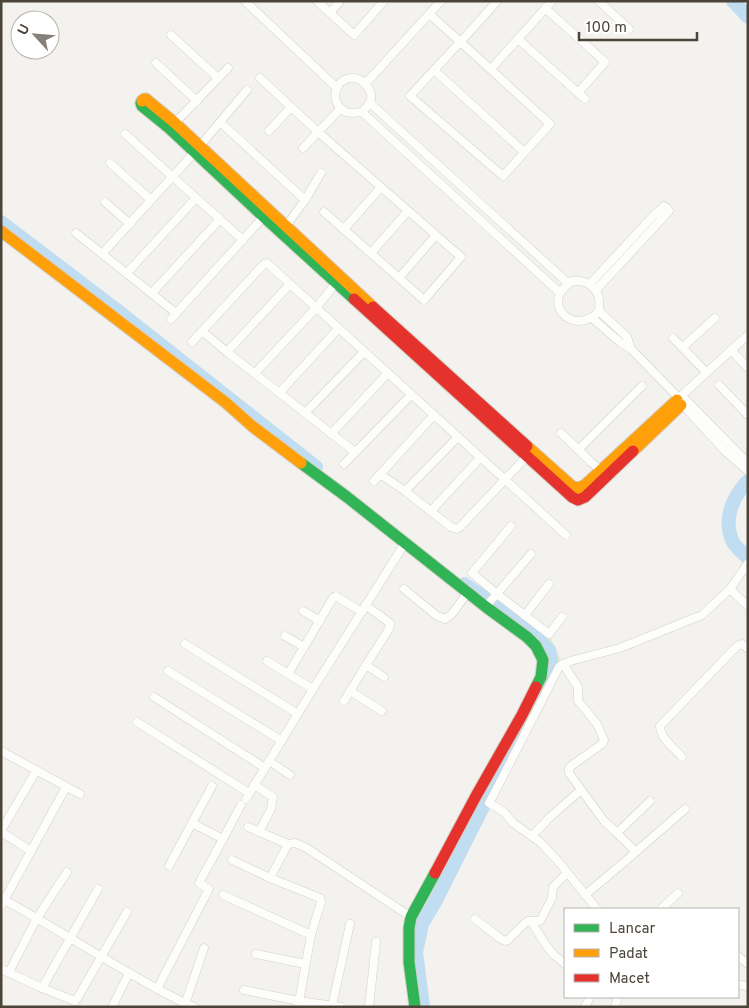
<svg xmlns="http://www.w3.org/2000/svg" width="749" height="1008" viewBox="0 0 749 1008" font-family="Overpass,sans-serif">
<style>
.green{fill:#e1eecf}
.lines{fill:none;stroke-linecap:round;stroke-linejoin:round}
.river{stroke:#c0ddf1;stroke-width:14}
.street-casing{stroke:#d2d0cb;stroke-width:9}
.fast-casing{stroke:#d3cfc5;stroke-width:13}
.slow-casing{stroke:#d3cfc5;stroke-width:13}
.jam-casing{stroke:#d3cfc5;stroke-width:13}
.street{stroke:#fdfdfc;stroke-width:8}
.fast{stroke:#30b455;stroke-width:11}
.slow{stroke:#ff9f0a;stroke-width:11}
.jam{stroke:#e5322d;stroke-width:11}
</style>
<rect width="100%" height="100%" fill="#f4f2ee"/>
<!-- green -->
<polygon class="green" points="1,222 160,344 461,582 490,601 497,594 549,634 563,664 486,801 435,902 422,924 416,952 423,1007 415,1007 409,926 541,677 536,647 1,230"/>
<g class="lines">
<!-- river -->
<g class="river">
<polyline points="733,1 748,17"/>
<polyline points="1,222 118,311 316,467"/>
<path d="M748,481C733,496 723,519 732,540C734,546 743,553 748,558"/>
<polyline points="423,1007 416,952 422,924 435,902 551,672 551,658 549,650 536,637 494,604 464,584"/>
</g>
<defs>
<g id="street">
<polyline points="245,1 337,88"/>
<polyline points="317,1 354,35 384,1"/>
<polyline points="599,1 629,29"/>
<polyline points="545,8 605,62 578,93"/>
<polyline points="330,13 340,1"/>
<path d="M429,14C470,50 510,87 550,124L503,176L410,96C439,64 469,34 497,1"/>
<polyline points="171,35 218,78"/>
<polyline points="518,39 585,99"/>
<polyline points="156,63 197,101"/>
<polyline points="491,69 552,1"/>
<polyline points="434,70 524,152"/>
<polyline points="260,78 318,132 461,257 424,300 324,212"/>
<polyline points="366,83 441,1"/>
<polyline points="370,103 568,283"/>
<path d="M362,112C368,105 374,100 370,91C366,84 362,78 352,78C332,79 330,105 346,112C351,114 357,112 362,112L559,292"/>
<polyline points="220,122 305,200"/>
<polyline points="172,126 228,68"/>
<polyline points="269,131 291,107"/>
<polyline points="125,134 243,240"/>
<polyline points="303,148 341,108"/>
<polyline points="110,163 151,200"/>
<polyline points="105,202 130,224"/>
<polyline points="286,226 305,200 321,173"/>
<polyline points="344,229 381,187"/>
<polyline points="76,233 176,313"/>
<polyline points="371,253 408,211"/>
<polyline points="102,254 194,153 247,90"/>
<polyline points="127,273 196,198"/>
<polyline points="399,278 436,235"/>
<polyline points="590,284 653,216 664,206 667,208 669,211 596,290"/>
<polyline points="152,293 220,219"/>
<path d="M599,311C576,336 545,308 564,288C567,285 569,282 573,281C585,279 597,287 599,299C600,303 599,307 599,311L627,337L631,349"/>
<polyline points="592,318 621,343 631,349 678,397"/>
<polyline points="171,319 267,213"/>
<polyline points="202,331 227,352 355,452"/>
<polyline points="673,338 707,373"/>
<polyline points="192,342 264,264 267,263 566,535"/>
<polyline points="683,347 715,318"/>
<polyline points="731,350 748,368"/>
<polyline points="227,352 290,284"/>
<polyline points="255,373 316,308 336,283"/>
<polyline points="719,385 748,415"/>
<polyline points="280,392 338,329"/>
<polyline points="682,395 748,335"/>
<polyline points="686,400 748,463"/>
<polyline points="683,405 725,451 748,471"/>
<polyline points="305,413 364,352"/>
<polyline points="561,433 591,462 604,473"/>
<polyline points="331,434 387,374"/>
<polyline points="578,450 642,386"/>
<polyline points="344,464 411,395"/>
<polyline points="380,474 405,491 451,527 457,529 460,527 530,453"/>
<polyline points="374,481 434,415"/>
<polyline points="405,491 458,437"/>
<polyline points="431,511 480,458"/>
<polyline points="511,526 472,573 497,594 549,634 562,617"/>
<polyline points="404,589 437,616 445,619 452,614 468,592"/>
<polyline points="730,589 748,606"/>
<polyline points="486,607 488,604 531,554"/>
<polyline points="303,611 320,621"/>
<polyline points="525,615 549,584"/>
<polyline points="285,636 304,647"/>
<polyline points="185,644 298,714"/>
<polyline points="267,661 288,674"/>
<polyline points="563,664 578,687 578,701 580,703 597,724 604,740 602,744 571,766 569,769 569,773 604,821 617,833 650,801"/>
<polyline points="366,665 384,677"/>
<polyline points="168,671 282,741"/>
<polyline points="313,689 288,674 333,598 336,596 339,598 362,612"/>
<polyline points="350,691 382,711"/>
<polyline points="154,697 265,768"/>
<polyline points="344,701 366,665 389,629 390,623 365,605"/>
<polyline points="137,722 249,793"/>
<polyline points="1,751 80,794"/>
<path d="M682,757C674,748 660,738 660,726L737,646L742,644L748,649"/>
<polyline points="269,761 290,775"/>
<polyline points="254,785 273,797 271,809 259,832"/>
<polyline points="246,799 313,689 405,543"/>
<polyline points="192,823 223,839 241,805"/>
<polyline points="248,827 288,844 295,843 305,847 411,917"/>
<polyline points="1,831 36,771"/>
<polyline points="1,832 31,851"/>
<polyline points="617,833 636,852"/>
<polyline points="532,836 550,817 581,790"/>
<polyline points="232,860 270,878 320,898 321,902 311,935"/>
<polyline points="169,866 212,786"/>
<polyline points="270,878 288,844"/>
<polyline points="223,895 311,935 298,1007"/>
<polyline points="585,895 622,864 685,809"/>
<path d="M1,898C43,921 84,947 126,971C148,984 170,997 194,1007"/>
<polyline points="1,906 66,787"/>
<polyline points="597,909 557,860 540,842 513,823 504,812 489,803 494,794 559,667 563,664 574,660 620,648 702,615 730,589 748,563"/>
<polyline points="661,909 678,893"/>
<polyline points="475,919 501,939 506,941 508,940 525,923 528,921 540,921 552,898 553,887 567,873"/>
<polyline points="531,921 545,944 554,955 565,964"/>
<polyline points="256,954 305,964"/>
<polyline points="738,956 748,964"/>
<polyline points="1,969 42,988 75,1001"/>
<polyline points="9,972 37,918 67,872"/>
<polyline points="738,984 748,987"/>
<polyline points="42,988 98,889"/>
<polyline points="157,989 209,889 199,883 223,839"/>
<polyline points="244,990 299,1001 341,1007"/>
<polyline points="75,1001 78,997 127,912"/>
<polyline points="332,1006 350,924"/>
<polyline points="112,1007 129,973"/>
<polyline points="184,1007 204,948"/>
<polyline points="369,1007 376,942"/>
<polyline points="585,1007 590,997"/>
<polyline points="615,1007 618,997"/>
</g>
<g id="fast">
<polyline points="142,101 141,103 142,106 169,128 264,217 354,299"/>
<polyline points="301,463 347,497 486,607 527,637 536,646 543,660 541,677 536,687"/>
<polyline points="415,1007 409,962 409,928 411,917 435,873"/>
</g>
<g id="slow">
<polyline points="142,101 144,99 146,99 175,123 373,307"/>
<polyline points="1,231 225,402 252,426 301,463"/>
<polyline points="527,446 573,487 579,488 585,485 677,400"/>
<polyline points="633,451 681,405"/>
</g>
<g id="jam">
<polyline points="354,299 572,497 578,500 585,497 633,451"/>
<polyline points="373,307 527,446"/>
<polyline points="435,873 476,796 522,715 536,687"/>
</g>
</defs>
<!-- street casing -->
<use href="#street" class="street-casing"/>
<!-- fast casing -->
<use href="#fast" class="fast-casing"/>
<!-- slow casing -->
<use href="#slow" class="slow-casing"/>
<!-- jam casing -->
<use href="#jam" class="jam-casing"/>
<!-- street -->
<use href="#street" class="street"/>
<!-- fast -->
<use href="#fast" class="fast"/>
<!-- slow -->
<use href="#slow" class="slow"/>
<!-- jam -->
<use href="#jam" class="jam"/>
</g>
<!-- border -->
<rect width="749" height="1008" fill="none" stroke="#4b4439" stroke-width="5"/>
<!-- legend -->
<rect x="564" y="908" width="175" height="90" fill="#ffffff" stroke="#b7b4b0"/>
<rect x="574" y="924" width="25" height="8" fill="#30b455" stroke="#b7b4b0"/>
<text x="609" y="933" font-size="15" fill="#4b4439">Lancar</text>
<rect x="574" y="949" width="25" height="8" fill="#ff9f0a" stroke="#b7b4b0"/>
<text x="609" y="958" font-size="15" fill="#4b4439">Padat</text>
<rect x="574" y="974" width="25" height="8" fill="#e5322d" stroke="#b7b4b0"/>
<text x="609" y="983" font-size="15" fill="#4b4439">Macet</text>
<!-- north arrow -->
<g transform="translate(35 35) rotate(296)"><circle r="24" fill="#ffffff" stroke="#b7b4b0"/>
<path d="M0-4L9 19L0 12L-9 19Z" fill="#868178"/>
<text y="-8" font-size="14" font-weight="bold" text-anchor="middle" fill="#4b4439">U</text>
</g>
<!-- scale -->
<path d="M579 32v8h118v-8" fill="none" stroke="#4b4439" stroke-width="2.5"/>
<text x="586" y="32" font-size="15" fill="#4b4439" stroke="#ffffff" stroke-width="4" paint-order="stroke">100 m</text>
</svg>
